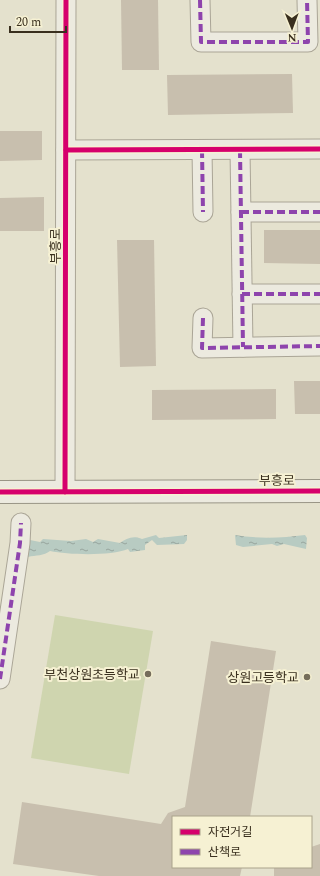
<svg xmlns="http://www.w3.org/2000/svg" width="320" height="876" viewBox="0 0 320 876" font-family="Spectral,'Noto Sans KR',serif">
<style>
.grass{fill:#cfd5af}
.water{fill:url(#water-ripples)}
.building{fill:#c8bfae}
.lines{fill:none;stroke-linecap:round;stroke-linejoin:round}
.street-casing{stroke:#aaa596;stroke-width:21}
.secondary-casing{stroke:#999586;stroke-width:24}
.street{stroke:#eceadf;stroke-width:19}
.secondary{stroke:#eceadf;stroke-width:22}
.quiet{stroke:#8e44ad;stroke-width:4;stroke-dasharray:8 4;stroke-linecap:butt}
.cycleway-casing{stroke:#f6f1d3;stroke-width:8}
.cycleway{stroke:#d6006c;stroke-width:5}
.poi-dot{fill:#756d5b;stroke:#f6f1d3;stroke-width:1.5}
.labels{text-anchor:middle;stroke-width:4;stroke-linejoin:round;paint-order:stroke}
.street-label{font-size:13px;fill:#392f1e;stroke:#f6f1d3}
.poi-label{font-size:13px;fill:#392f1e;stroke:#f6f1d3;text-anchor:end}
</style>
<defs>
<pattern id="water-ripples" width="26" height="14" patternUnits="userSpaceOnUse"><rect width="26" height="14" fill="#b8cbc2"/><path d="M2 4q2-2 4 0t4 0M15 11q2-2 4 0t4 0" fill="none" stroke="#97a59d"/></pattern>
</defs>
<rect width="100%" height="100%" fill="#e4e1cd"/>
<!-- grass -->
<polygon class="grass" points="55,615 153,631 129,774 31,758"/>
<!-- water -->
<g class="water">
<path d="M156,535L159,538L187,535V540L184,544L157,545L152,540L145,545V550L130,552L128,549C112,556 69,555 50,551C44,556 36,555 28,557L30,540L40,542L43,539L71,541L86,539L93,542L98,539L120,543C126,538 134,535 142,539Z"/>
<path d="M235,535C258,539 282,538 305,535L307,538L306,549L284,544L277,546L272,544L243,547L236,545Z"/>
</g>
<!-- building -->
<g class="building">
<polygon points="121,0 158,0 159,70 122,70"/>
<polygon points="292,74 293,113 168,115 167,75"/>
<polygon points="0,131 42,131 42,160 0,161"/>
<polygon points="44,197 44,231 0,231 0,198"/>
<polygon points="264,230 320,230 320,264 264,263"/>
<polygon points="117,240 154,240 156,366 120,367"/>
<polygon points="294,381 320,381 320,414 295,414"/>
<polygon points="276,389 276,419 152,420 152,390"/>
<polygon points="211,641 276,651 250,817 173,817 173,867 242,867 240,876 99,876 13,864 22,802 161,824 168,813 185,807"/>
<polygon points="320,844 320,876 274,876 274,867 311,867 311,847"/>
</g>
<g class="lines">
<defs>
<g id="street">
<polyline points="200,0 201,42 308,42 307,0"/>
<polyline points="66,150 320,149"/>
<polyline points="202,150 203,212"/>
<polyline points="240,150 243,347"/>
<polyline points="241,212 320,212"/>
<polyline points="242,294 320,294"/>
<polyline points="203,318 202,348 320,346"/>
<polyline points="65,492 66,0"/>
<polyline points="0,679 20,543 21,523"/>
</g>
<polyline id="secondary" points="0,492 320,491"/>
</defs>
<!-- street casing -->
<use href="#street" class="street-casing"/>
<!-- secondary casing -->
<use href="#secondary" class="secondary-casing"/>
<!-- street -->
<use href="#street" class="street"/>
<!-- secondary -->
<use href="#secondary" class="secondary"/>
<!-- quiet -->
<g class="quiet">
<polyline points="200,0 201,42 308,42 307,0"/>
<polyline points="202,150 203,212"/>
<polyline points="240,150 243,347"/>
<polyline points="241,212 320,212"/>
<polyline points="242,294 320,294"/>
<polyline points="203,318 202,348 320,346"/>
<polyline points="0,679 20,543 21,523"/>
</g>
<defs>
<g id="cycleway">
<polyline points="66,150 320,149"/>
<polyline points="0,492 320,491"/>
<polyline points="65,492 66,0"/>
</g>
</defs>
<!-- cycleway casing -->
<use href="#cycleway" class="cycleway-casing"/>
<!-- cycleway -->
<use href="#cycleway" class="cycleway"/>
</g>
<!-- markers -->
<g class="poi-dot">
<circle cx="148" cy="674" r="4"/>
<circle cx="307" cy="677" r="4"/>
</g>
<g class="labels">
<!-- street labels -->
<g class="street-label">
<text transform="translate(55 246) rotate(-90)" y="5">부흥로</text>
<text x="277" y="485">부흥로</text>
</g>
<!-- poi labels -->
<g class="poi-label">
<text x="140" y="679">부천상원초등학교</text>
<text x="299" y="682">상원고등학교</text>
</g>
</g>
<!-- legend -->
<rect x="172" y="816" width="140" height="52" fill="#f6f1d3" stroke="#aaa38b"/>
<rect x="180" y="829" width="20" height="6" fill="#d6006c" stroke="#aaa38b"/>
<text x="208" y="836" font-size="12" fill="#392f1e">자전거길</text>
<rect x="180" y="849" width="20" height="6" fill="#8e44ad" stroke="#aaa38b"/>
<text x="208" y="856" font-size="12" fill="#392f1e">산책로</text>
<!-- north arrow -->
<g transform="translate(292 28) rotate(179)" stroke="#f6f1d3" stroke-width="3" paint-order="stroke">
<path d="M0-3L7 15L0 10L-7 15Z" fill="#392f1e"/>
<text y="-6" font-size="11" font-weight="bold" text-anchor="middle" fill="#392f1e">N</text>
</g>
<!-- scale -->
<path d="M10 26v6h56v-6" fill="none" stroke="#392f1e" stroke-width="2"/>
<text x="16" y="26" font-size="12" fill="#392f1e" stroke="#f6f1d3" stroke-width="3" paint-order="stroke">20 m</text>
</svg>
